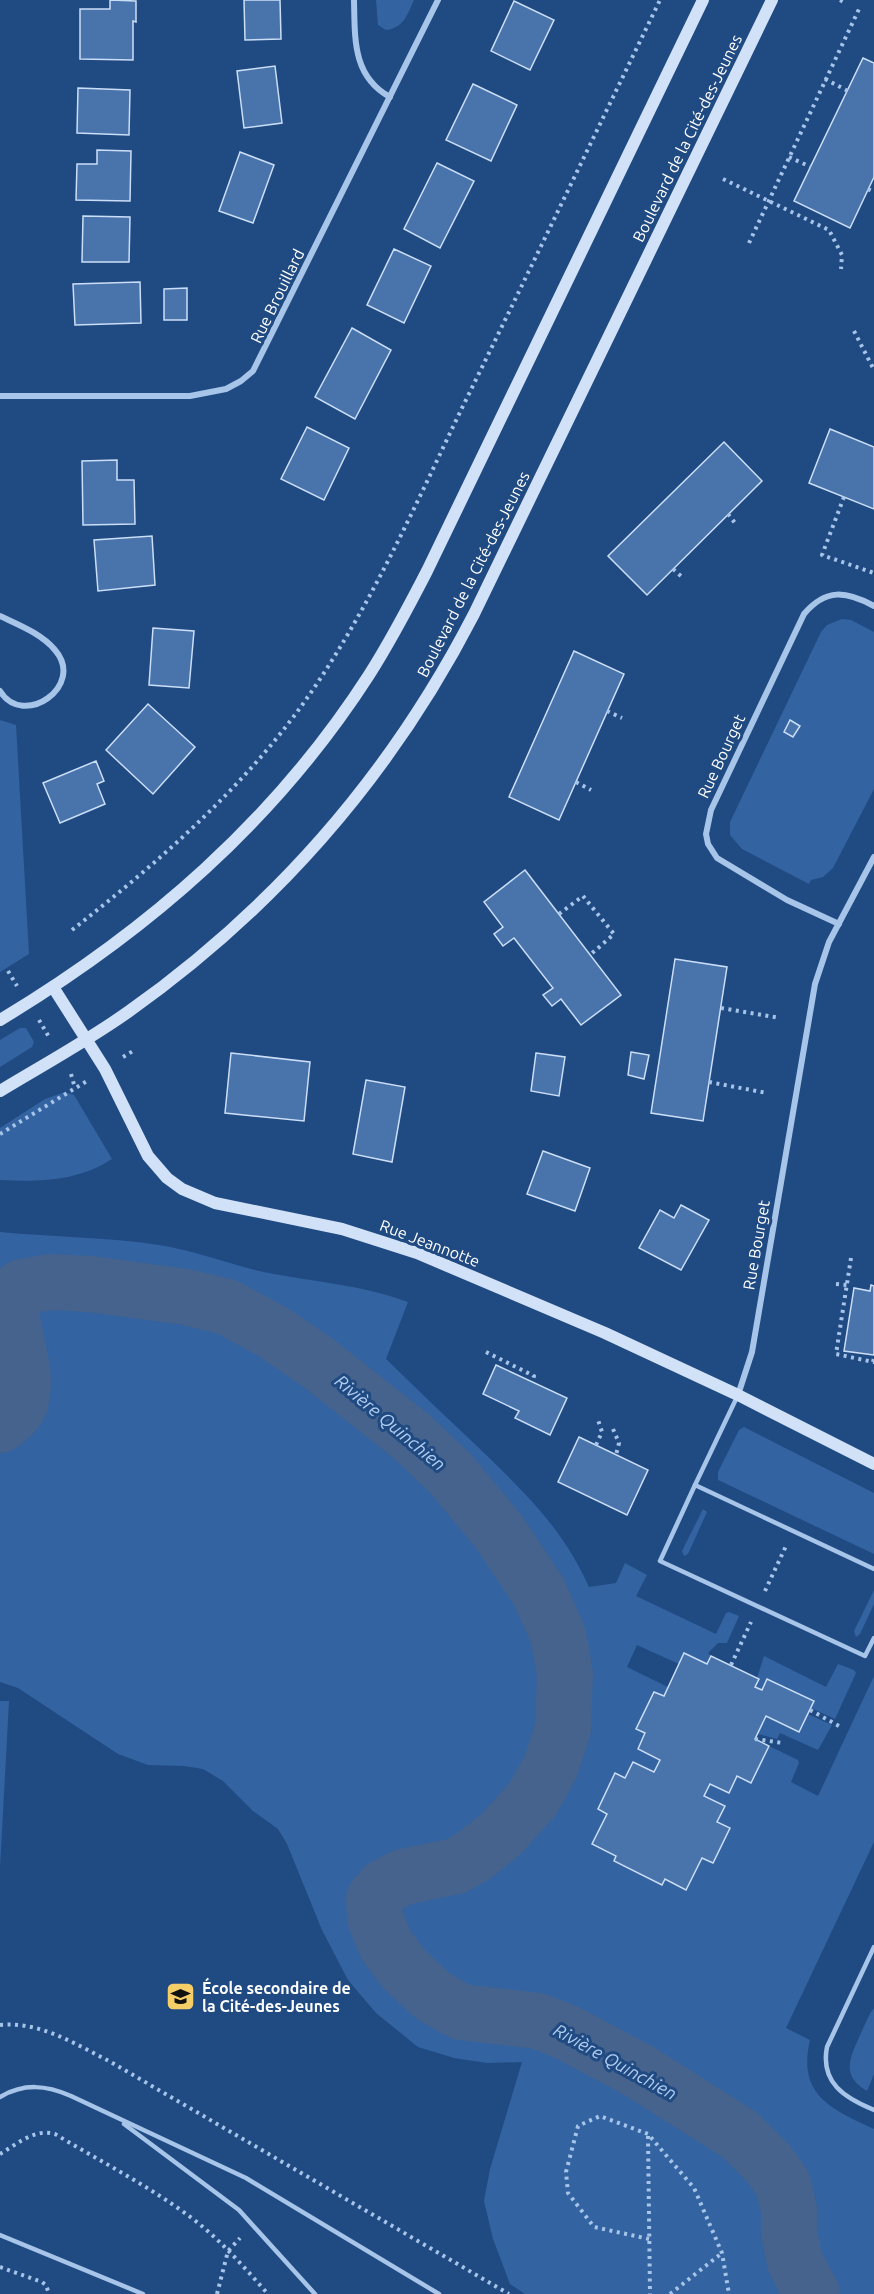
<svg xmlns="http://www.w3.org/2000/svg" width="874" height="2294" viewBox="0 0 874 2294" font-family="Ubuntu,sans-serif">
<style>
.green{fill:#3463a1}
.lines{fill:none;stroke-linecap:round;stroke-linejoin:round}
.river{stroke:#45638d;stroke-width:56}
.building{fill:#4873ab;stroke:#cbdef7;stroke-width:1.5}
.path{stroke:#a7c4e9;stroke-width:4;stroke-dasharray:3 4.5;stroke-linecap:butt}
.service{stroke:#a7c4e9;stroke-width:4.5}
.minor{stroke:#a7c4e9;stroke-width:6}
.secondary{stroke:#d1e1f7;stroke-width:12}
.labels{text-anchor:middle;stroke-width:6;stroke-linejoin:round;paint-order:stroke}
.street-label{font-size:16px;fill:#fff;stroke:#204a82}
.poi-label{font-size:16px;font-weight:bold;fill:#fff;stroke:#204a82;text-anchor:start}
.water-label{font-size:18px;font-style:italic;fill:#b2cef0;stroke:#204a82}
</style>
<rect width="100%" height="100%" fill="#204a82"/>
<!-- green -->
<g class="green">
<path d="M376,0H414C407,15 404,28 386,30L378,25Z"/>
<polygon points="842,619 851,620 874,632 874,789 833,868 823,877 811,880 809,884 742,849 730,835 730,822 821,632 827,625"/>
<polygon points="0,720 16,725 29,954 0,972"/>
<polygon points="20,1028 26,1028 34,1042 32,1047 0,1067 0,1040"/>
<path d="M65,1092L74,1095L112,1159C79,1181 39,1182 0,1180V1128L45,1099Z"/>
<path d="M0,1232C53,1237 106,1237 159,1245C198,1251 235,1267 274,1274C322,1283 361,1285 408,1302L386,1359C417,1389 448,1419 479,1448C525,1493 562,1527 589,1587L616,1583L625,1563L647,1575L636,1596L716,1634L726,1613L729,1612L739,1616L727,1643H718L708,1653L711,1656L707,1664L685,1653L679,1664L637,1645L627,1667L668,1687L664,1696L654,1692L636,1728L645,1733L638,1749L660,1760L654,1772L633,1762L625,1778L615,1773L598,1808L607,1814L592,1844L616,1856L614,1861L662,1884L665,1879L686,1890L702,1858L713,1863L730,1828L717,1822L725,1806L704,1796L710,1784L729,1793L737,1776L751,1782L769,1746L798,1760L799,1763L791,1782L818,1796L874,1676V1842L786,2028L810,2040C797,2095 831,2109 874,2129V2294H525L510,2284L493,2239L484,2201L490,2169L522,2062L487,2063L454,2058L418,2047L376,2013L348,1980L322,1930L287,1844L278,1829L253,1811L223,1781L203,1769L184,1766L148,1765L118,1754L18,1688L0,1682Z"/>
<polygon points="744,1427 874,1493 874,1554 718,1480 718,1472 739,1430"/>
<polygon points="703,1509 707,1512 688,1554 684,1556 682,1551"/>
<polygon points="874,1590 874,1604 860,1634 856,1637 854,1631"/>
<polygon points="764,1656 826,1687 838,1664 854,1670 856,1673 835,1719 811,1708 814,1701 768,1679 762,1690 755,1687 759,1679 757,1678"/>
<polygon points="0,1701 9,1701 0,1868"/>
<polygon points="808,1714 832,1725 818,1750 780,1733 777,1739 758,1734 766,1716 799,1732"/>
<path d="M874,2008V2074L867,2091C839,2075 851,2056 861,2033C865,2025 868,2015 874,2008Z"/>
</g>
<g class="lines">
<!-- river -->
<path class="river" d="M0,1425C7,1420 17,1412 20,1404C31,1368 7,1331 12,1295L22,1287L50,1282L90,1284L186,1297L227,1307L273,1332L317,1362L411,1436L451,1474L499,1532L539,1592L558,1635L565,1674L563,1729L551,1766L532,1800L501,1834L475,1855L456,1866L403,1877L384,1887L374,1899L375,1918L386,1945L403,1968L433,1996L461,2012L538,2021L566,2032L639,2071L740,2135L769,2164L783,2184L789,2209V2233L795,2262L812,2294"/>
</g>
<!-- building -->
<g class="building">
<polygon points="110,0 136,1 136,22 133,21 133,60 80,59 80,9 110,9"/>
<polygon points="244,0 280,0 281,39 245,40"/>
<polygon points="514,1 554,20 530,70 491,51"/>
<polygon points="863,58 874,63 874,177 850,228 794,201"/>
<polygon points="275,66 282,123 244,128 237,71"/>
<polygon points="473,84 517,105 491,161 446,140"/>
<polygon points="78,88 130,90 129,135 77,133"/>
<polygon points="97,150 131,151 130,201 76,200 77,164 97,164"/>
<polygon points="240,152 274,165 253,223 219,211"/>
<polygon points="437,163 474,181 440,248 404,229"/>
<polygon points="83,216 130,217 129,262 82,262"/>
<polygon points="394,249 431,266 404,323 367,305"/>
<polygon points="140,282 141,323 75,325 73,284"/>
<polygon points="187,288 187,320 164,320 164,289"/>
<polygon points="352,328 391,350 355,419 315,397"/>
<polygon points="307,427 349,448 324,500 281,479"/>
<polygon points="830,429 874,447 874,509 809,483"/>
<polygon points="724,442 762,481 647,595 608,556"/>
<polygon points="117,460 117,480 134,480 135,524 83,525 82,461"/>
<polygon points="152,536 155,585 98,591 94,540"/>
<polygon points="153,628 194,631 189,688 149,685"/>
<polygon points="574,651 624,674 559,820 509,797"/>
<polygon points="148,704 195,747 153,794 106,750"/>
<polygon points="790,720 800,726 793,737 784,732"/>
<polygon points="96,761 104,781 97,784 105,804 60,823 43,783"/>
<polygon points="525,870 621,995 581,1025 561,999 552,1006 543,995 553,988 514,938 503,946 494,934 503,927 484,902"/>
<polygon points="675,959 727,967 703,1121 651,1113"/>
<polygon points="631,1052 649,1055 644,1079 628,1075"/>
<polygon points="231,1053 310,1062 304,1121 225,1113"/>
<polygon points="536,1053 565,1057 559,1096 531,1091"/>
<polygon points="366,1080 405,1087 392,1162 353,1154"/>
<polygon points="543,1151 590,1168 575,1211 527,1194"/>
<polygon points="681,1205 709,1220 681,1270 639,1248 660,1210 674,1218"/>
<polygon points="871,1285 874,1286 874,1355 844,1351 854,1288 870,1291"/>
<polygon points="496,1365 567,1398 550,1435 515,1418 519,1411 483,1394"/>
<polygon points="579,1437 648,1470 627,1515 558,1482"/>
<polygon points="684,1653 707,1664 711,1656 759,1679 755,1687 762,1690 767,1679 814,1701 799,1732 766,1716 755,1739 769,1746 751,1783 737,1776 729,1793 710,1784 704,1796 725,1806 717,1822 730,1828 713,1863 702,1858 686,1890 665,1879 662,1885 614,1861 616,1856 592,1844 607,1814 598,1809 615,1773 625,1778 633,1762 654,1772 660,1760 638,1749 645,1733 636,1729 654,1692 664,1696"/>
</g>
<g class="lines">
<!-- path -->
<g class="path">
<polyline points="840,0 844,2"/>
<polyline points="825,79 848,91"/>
<polyline points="789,157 811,167"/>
<polyline points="723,179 829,230 842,255 841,269"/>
<polyline points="868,189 874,192"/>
<polyline points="749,243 859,9"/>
<polyline points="854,331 874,370"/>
<polyline points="844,497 822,555 874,573"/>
<polyline points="728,514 735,523"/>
<polyline points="673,569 681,576"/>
<polyline points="607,711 622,718"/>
<polyline points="576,782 591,790"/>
<polyline points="559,914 583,896 614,934 590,955"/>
<path d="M72,930C155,865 237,794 300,708C367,615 413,510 462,408C529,272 594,136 660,0"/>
<polyline points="8,971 17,986"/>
<polyline points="721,1008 780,1018"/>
<polyline points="39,1020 49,1037"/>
<polyline points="123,1057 133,1051"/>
<polyline points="71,1074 75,1088"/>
<polyline points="709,1082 767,1093"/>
<polyline points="0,1134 87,1081"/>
<polyline points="851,1258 836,1354 873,1362 874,1358"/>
<polyline points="836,1284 847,1285"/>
<polyline points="486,1352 534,1376 532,1382"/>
<polyline points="613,1429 619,1443 616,1455"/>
<polyline points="596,1445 602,1432 598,1420"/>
<polyline points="765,1591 786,1546"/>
<polyline points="731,1665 751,1622"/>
<polyline points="810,1710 839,1726"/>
<polyline points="755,1739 783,1743"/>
<path d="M0,2025C40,2021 75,2044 109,2061L509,2294"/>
<polyline points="648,2136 650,2294"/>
<path d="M0,2154C17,2144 35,2128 55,2134C100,2161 147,2185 189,2216C219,2238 243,2266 268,2294"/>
<polyline points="649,2239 594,2227 568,2193 566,2172 578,2126 600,2116 648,2134 694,2188 722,2253 729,2294"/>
<polyline points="0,2267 42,2282 46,2285 49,2294"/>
<polyline points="217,2294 228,2251 240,2238"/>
<polyline points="670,2294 722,2253"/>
</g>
<!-- service -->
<g class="service">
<polyline points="737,1397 695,1485 874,1569"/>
<polyline points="695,1485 660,1561 865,1656 874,1638"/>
<path d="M874,1947L827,2047C820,2083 845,2098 874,2110"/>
<path d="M0,2097C24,2083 46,2085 71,2096L246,2178L439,2294"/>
<polyline points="124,2124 239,2210 315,2294"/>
<polyline points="0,2235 143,2294"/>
</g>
<!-- minor -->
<g class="minor">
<path d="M354,0C355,38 352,76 390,97"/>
<polyline points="0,396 190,396 226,389 241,381 253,371 438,0"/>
<path d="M0,616C19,625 42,634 55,650C86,686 23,729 0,691"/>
<path d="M839,924L787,900L717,858L708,844L706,834L711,810L804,614C826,588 846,591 874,606"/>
<polyline points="738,1395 752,1352 815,984 829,942 874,857"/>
</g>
<!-- secondary -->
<g class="secondary">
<polyline points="53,987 105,1069 148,1156 167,1178 182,1189 215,1203 342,1229 417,1253 605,1333 738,1395 874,1464"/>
<path d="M0,1020C148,931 275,821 369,675C390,642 409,606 427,571L703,0"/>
<path d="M0,1091C43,1065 87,1041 128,1012C275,908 391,775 474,614L772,0"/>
</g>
</g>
<!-- icons -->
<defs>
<symbol id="school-square" viewBox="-11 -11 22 22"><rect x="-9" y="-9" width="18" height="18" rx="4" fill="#f6ce67" stroke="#204a82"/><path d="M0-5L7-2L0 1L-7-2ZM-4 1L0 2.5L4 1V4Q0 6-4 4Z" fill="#111"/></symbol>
</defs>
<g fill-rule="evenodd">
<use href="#school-square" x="164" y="1980" width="33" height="33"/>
</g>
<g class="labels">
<!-- street labels -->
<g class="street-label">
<text transform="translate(687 138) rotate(-64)" y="6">Boulevard de la Cité-des-Jeunes</text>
<text transform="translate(277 296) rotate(-64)" y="6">Rue Brouillard</text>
<text transform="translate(473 574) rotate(-63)" y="6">Boulevard de la Cité-des-Jeunes</text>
<text transform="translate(721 756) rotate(-65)" y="6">Rue Bourget</text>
<text transform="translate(430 1243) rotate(21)" y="6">Rue Jeannotte</text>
<text transform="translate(756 1245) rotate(-80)" y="6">Rue Bourget</text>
</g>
<!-- poi labels -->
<g class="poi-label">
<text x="202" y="1994">École secondaire de<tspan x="202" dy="18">la Cité-des-Jeunes</tspan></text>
</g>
<!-- water labels -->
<g class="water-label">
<text transform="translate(390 1423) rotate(40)" y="6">Rivière Quinchien</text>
<text transform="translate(615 2062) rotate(29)" y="6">Rivière Quinchien</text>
</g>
</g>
</svg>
